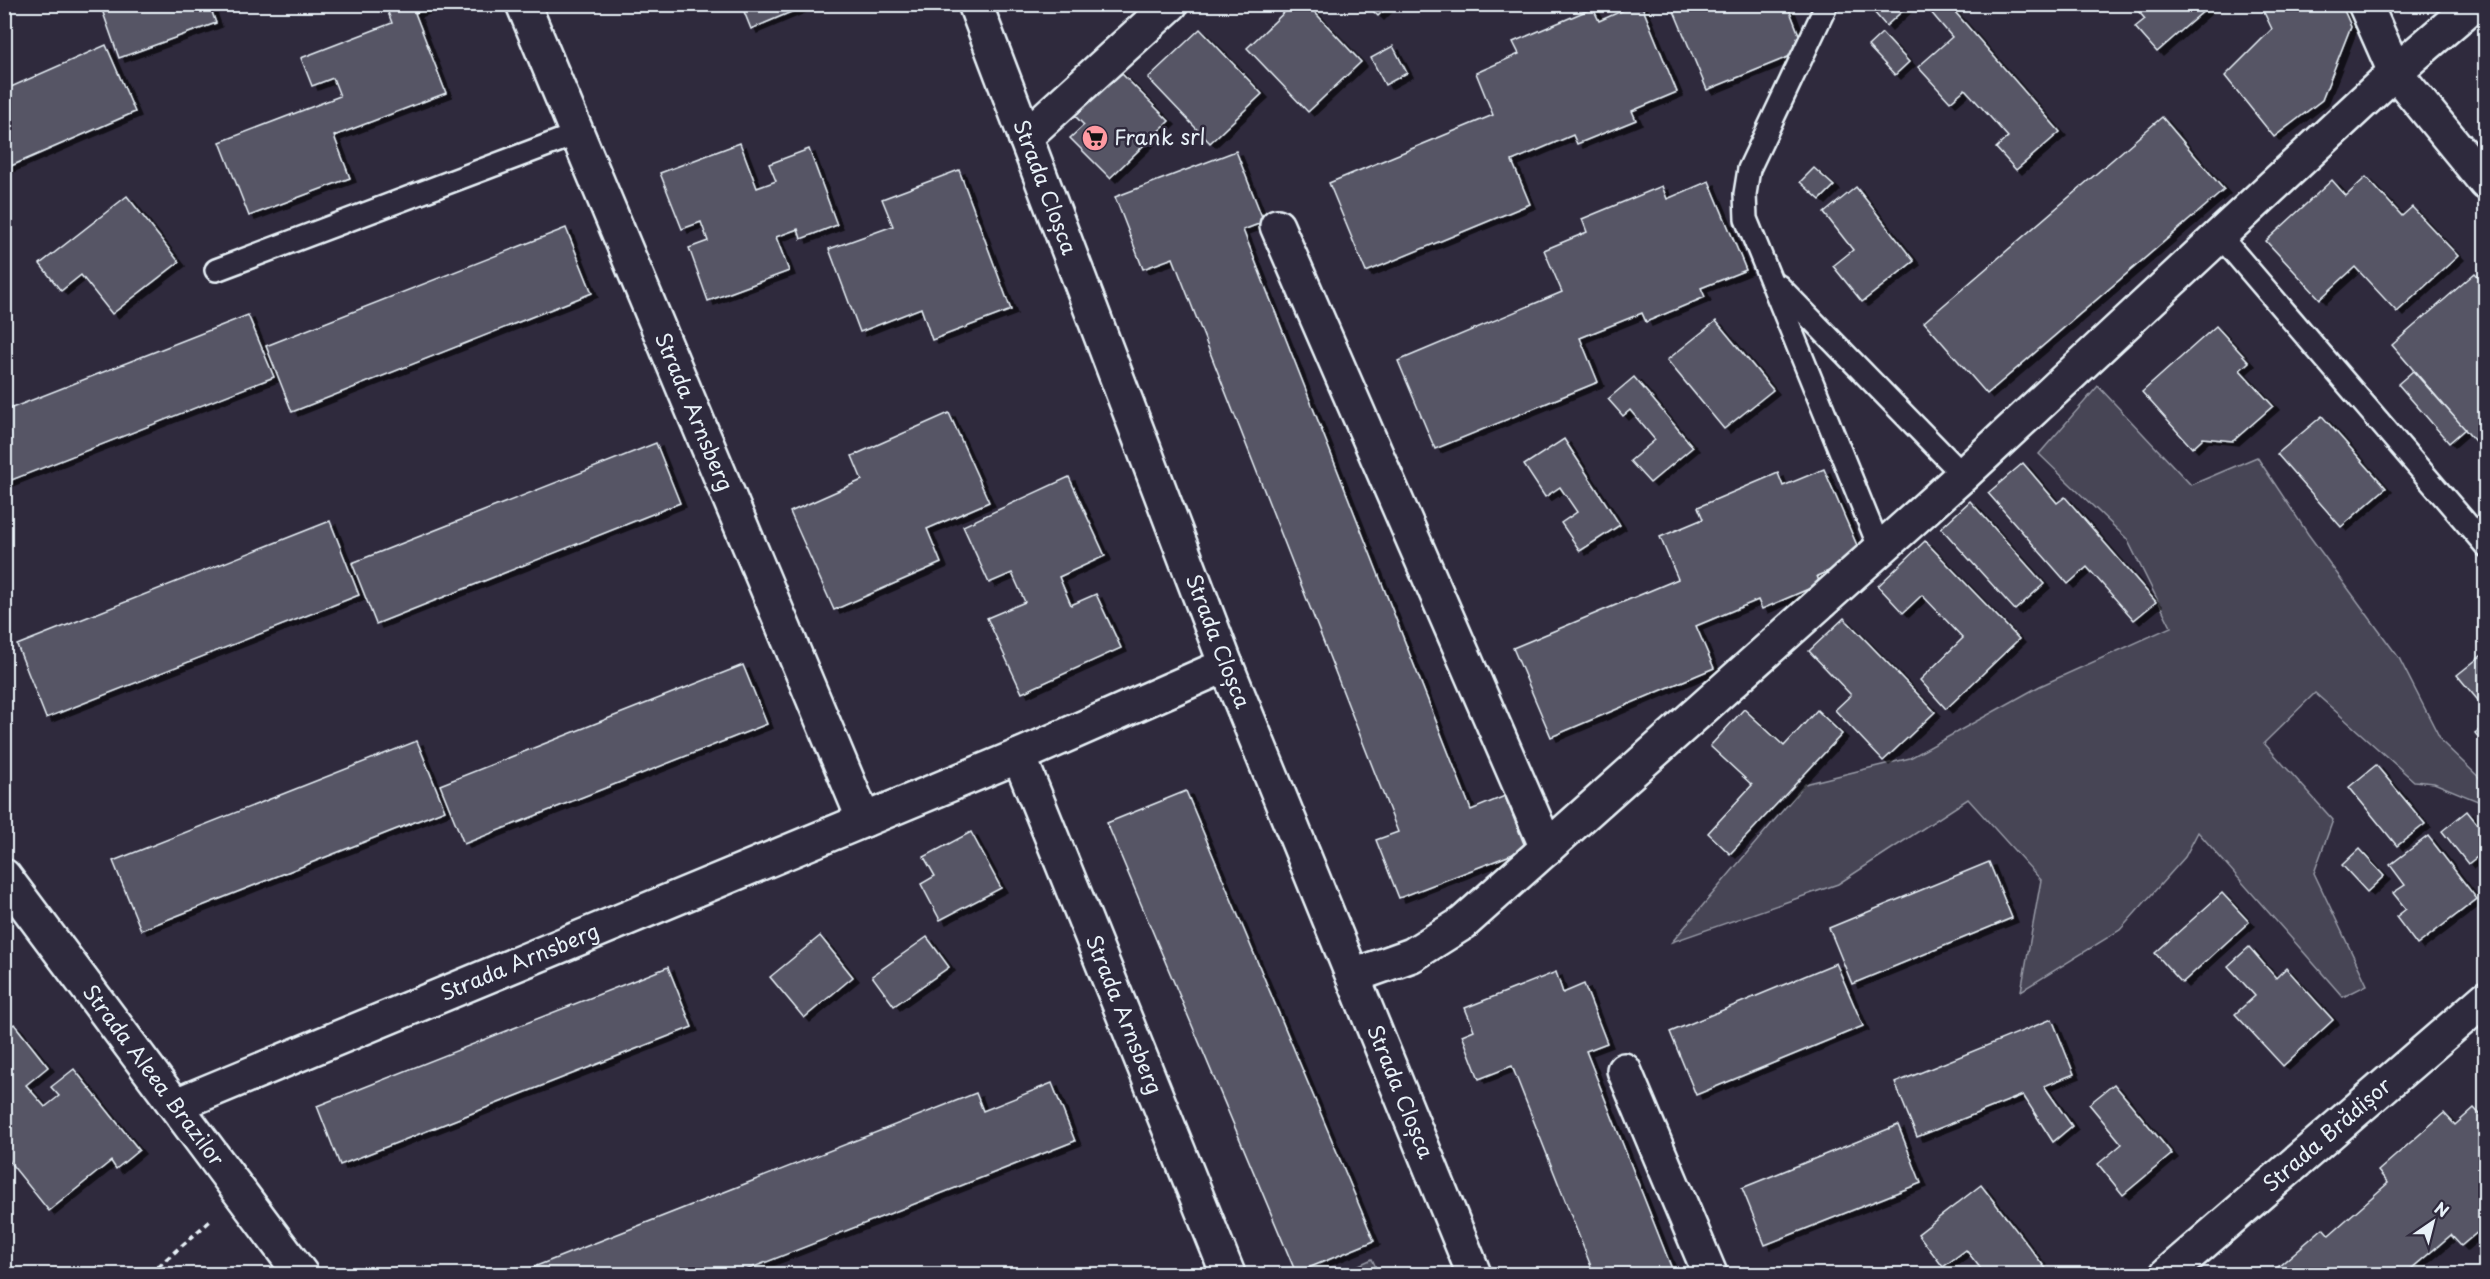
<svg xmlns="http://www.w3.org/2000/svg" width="2490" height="1279" viewBox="0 0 2490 1279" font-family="'Playpen Sans',sans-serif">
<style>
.green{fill:#464455;stroke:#979aa6;stroke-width:1.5}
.building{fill:#575565;stroke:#e8f1f8;stroke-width:1.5;filter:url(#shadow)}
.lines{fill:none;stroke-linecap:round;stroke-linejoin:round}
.service-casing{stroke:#e8f1f8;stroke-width:26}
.minor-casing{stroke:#e8f1f8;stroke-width:38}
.path{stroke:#e8f1f8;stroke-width:4;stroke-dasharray:6 4.5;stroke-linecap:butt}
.service{stroke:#2f2a3d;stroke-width:21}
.minor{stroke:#2f2a3d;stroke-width:33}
.labels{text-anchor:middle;stroke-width:5;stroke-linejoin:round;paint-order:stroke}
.poi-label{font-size:21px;fill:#e8f1f8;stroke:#2f2a3d;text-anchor:start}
.street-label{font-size:21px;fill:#e8f1f8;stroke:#2f2a3d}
</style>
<defs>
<filter id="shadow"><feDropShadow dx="6" dy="4" stdDeviation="0" flood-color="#0009"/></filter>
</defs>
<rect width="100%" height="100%" fill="#2f2a3d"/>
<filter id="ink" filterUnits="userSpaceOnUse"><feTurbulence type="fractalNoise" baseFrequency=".0167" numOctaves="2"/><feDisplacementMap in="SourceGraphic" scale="12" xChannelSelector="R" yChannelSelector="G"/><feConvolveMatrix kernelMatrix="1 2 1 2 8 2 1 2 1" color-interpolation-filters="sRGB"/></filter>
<g filter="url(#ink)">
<!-- green -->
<g class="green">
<polygon points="2098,386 2191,485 2257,457 2308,534 2399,658 2442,742 2485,783 2485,804 2434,783 2414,781 2315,693 2264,743 2333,820 2314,873 2367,985 2343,997 2198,832 2185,857 2120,930 2021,991 2041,880 1968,799 1838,884 1672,942 1805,784 1910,758 2040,686 2171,627 2127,539 2039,454"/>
<polygon points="1372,1259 1379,1274 1339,1274"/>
</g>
<!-- building -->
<g class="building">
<polygon points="100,4 209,4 216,23 119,58"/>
<polygon points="385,4 437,4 415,13 446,93 334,136 350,178 249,216 220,142 340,96 333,78 312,86 301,58 392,23"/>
<polygon points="741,4 810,4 751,29"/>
<polygon points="1293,4 1307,4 1361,62 1308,112 1247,48"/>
<polygon points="1366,4 1390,4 1378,16"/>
<polygon points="1637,4 1641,4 1677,92 1632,111 1636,120 1577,144 1573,135 1512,161 1530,204 1366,272 1329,183 1493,115 1476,73 1519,54 1513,42 1593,8 1599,21"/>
<polygon points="1671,4 1787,4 1805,50 1707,90"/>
<polygon points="1867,4 1910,4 1886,26"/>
<polygon points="1924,4 1948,4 2060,132 2016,170 1996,148 2008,137 1965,89 1950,102 1918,67 1952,37"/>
<polygon points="2132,4 2201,4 2206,9 2157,52 2135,27 2145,19"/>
<polygon points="2260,4 2341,4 2351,26 2322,100 2274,137 2225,76 2272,29"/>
<polygon points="1200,29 1262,94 1210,143 1148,78"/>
<polygon points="1882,33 1909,62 1895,75 1868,46"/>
<polygon points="106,45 135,112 4,169 4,90"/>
<polygon points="1393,46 1407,73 1385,85 1371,58"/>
<polygon points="1118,70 1169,121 1110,178 1070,138 1084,125 1073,114"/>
<polygon points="2162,117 2224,190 1987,394 1924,322"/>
<polygon points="740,143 757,188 776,181 769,164 809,149 837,225 801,239 798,229 776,237 789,271 708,301 689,248 708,241 701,222 682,229 660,173"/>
<polygon points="1236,151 1264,222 1243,230 1471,810 1505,796 1526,849 1399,898 1376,840 1398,832 1173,258 1143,269 1115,197"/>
<polygon points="1814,168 1834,186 1820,200 1800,182"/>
<polygon points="959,170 1011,310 932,340 921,308 860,332 829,249 893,226 882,199"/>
<polygon points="2366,177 2402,216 2412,207 2458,256 2397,312 2355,267 2320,299 2266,241 2332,180 2346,196"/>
<polygon points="1709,181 1746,270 1701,288 1705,297 1646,322 1642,313 1580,338 1598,382 1435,449 1398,361 1562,292 1544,250 1587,232 1582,219 1662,186 1667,199"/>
<polygon points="1856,187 1914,261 1862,302 1833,266 1853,250 1824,213"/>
<polygon points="127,196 179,262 112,314 81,275 61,291 40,264"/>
<polygon points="566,228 592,293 292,412 266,346"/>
<polygon points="2475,273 2486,285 2486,454 2392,345"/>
<polygon points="248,315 274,377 4,483 4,411"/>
<polygon points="1716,321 1773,390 1724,429 1667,360"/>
<polygon points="2216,326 2249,362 2240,370 2273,406 2233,441 2203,438 2192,448 2142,392"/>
<polygon points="2413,371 2465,429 2449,443 2398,384"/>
<polygon points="1634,377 1693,447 1650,483 1630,461 1655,440 1630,410 1623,416 1608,399"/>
<polygon points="949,413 989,502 927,529 941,563 834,610 790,512 862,480 852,456"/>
<polygon points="2322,416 2386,488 2341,527 2277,454"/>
<polygon points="1564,439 1620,525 1580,551 1561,523 1577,512 1560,487 1545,497 1524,465"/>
<polygon points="656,443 680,503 376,624 352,563"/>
<polygon points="2023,463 2057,503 2065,497 2156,602 2134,620 2087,567 2068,584 1988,493"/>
<polygon points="1824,469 1862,557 1817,576 1820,584 1762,609 1758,600 1696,626 1714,668 1551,737 1513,648 1678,579 1660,537 1703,519 1698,507 1778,473 1783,486"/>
<polygon points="1069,477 1105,556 1059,577 1071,605 1096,594 1121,648 1022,693 987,618 1025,602 1012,573 989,583 963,526"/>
<polygon points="1970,501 2044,584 2015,610 1941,528"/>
<polygon points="330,521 359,595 46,718 17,645"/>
<polygon points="1925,541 2019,639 1946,709 1920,680 1963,638 1922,595 1903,613 1878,586"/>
<polygon points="1844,618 1935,712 1883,761 1835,710 1851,695 1809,651"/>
<polygon points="2486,652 2486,710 2457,675"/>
<polygon points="743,665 767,724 464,844 440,785"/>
<polygon points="1744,709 1784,746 1817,710 1842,734 1730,854 1708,833 1752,785 1710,746"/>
<polygon points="2486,725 2486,747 2475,733"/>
<polygon points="417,741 445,810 141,930 113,861"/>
<polygon points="2376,765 2425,824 2397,846 2349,787"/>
<polygon points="1186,791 1374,1241 1296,1273 1107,823"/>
<polygon points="2467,811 2486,835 2486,850 2468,864 2442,831"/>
<polygon points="971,832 1001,888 940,920 921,884 935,876 924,857"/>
<polygon points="2428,836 2477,899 2417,945 2396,917 2406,909 2393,893 2405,885 2390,865"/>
<polygon points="2359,849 2384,876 2367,892 2342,865"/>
<polygon points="1989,862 2012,918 1852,984 1829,928"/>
<polygon points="2222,893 2249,922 2182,983 2155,953"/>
<polygon points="820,936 853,977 804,1018 770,977"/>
<polygon points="927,937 949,967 894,1006 872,976"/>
<polygon points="2249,947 2276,978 2286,968 2333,1020 2283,1066 2235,1014 2255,996 2228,966"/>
<polygon points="1836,963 1863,1026 1696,1095 1670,1032"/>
<polygon points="668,967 692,1027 340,1165 317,1106"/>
<polygon points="1556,972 1563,993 1584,984 1607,1043 1586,1051 1674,1274 1594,1274 1512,1066 1479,1079 1462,1035 1474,1030 1465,1008"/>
<polygon points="2052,1019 2074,1074 2044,1086 2072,1126 2053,1142 2023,1095 1917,1137 1895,1083"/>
<polygon points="14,1024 48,1067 26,1085 45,1107 59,1096 51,1087 74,1069 139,1150 116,1169 111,1161 49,1211 4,1155 4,1032"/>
<polygon points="1052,1083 1075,1141 736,1274 516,1274 976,1093 983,1111"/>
<polygon points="2114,1084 2172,1154 2123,1195 2098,1164 2122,1144 2089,1104"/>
<polygon points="2474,1108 2486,1121 2486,1225 2461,1246 2451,1235 2405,1274 2270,1274 2323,1228 2329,1235 2388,1183 2378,1171 2444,1113 2455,1125"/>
<polygon points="1898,1125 1921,1183 1765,1245 1742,1188"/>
<polygon points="1981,1185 2050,1274 1985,1274 1966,1250 1943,1267 1918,1234"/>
</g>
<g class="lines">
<defs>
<g id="service">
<polyline points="1827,4 1749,169 1745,194 1746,219 1880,549"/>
<polyline points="2220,236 2486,546"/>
<polyline points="216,270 577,134"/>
<polyline points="1779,286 1963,475"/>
</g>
<g id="minor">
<path id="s1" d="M523,4L864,820"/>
<path id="s2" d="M975,4L1226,665L1474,1274"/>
<polyline points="2365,4 2395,72 2486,183"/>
<polyline points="1025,137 1171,4"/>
<polyline points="1277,226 1547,848"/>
<path id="s3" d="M1019,756L1228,1274"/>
<path id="s4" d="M4,876L301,1274"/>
<polyline points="1353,976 1412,955 1463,923 1963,475 2395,72 2474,4"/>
<polyline points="1624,1070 1710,1274"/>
<path id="s5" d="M176,1105L1019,756L1226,665"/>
<path id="s6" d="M2167,1274L2486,998"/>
</g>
</defs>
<!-- service casing -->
<use href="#service" class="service-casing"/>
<!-- minor casing -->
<use href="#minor" class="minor-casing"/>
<!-- path -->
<polyline class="path" points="150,1274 212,1219"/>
<!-- service -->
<use href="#service" class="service"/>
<!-- minor -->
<use href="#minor" class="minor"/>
</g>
</g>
<!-- icons -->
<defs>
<symbol id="supermarket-disc" viewBox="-11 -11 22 22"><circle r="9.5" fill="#ff9aa2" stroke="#2f2a3d"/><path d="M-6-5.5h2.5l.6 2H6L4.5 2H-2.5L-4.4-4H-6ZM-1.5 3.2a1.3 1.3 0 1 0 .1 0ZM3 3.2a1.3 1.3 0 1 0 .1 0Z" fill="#111"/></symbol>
</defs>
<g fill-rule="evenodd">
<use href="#supermarket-disc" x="1080" y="123" width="30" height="30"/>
</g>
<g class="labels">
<!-- poi labels -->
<g class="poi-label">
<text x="1114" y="145">Frank srl</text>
</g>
<!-- street labels -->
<g class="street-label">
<text dy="7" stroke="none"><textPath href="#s2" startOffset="196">Strada Cloșca</textPath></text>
<text dy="7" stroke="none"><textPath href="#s1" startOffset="442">Strada Arnsberg</textPath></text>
<text dy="7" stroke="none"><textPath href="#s2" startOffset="682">Strada Cloșca</textPath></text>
<text dy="7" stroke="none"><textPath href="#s5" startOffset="372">Strada Arnsberg</textPath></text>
<text dy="7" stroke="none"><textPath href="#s3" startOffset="279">Strada Arnsberg</textPath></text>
<text dy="7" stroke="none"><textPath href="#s4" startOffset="249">Strada Aleea Brazilor</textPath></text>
<text dy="7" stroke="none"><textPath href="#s2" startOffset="1168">Strada Cloșca</textPath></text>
<text dy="7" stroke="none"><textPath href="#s6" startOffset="212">Strada Brădișor</textPath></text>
</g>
</g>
<!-- margin -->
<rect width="2490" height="1279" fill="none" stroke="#2f2a3d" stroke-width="24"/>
<rect x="12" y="12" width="2466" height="1255" fill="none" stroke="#e8f1f8" stroke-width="2" filter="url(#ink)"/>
<!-- north arrow -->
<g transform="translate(2433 1222) rotate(35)" stroke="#2f2a3d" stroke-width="4.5" paint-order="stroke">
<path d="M0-4.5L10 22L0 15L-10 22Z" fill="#e8f1f8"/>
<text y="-9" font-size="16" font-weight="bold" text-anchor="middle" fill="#e8f1f8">N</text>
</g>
</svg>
